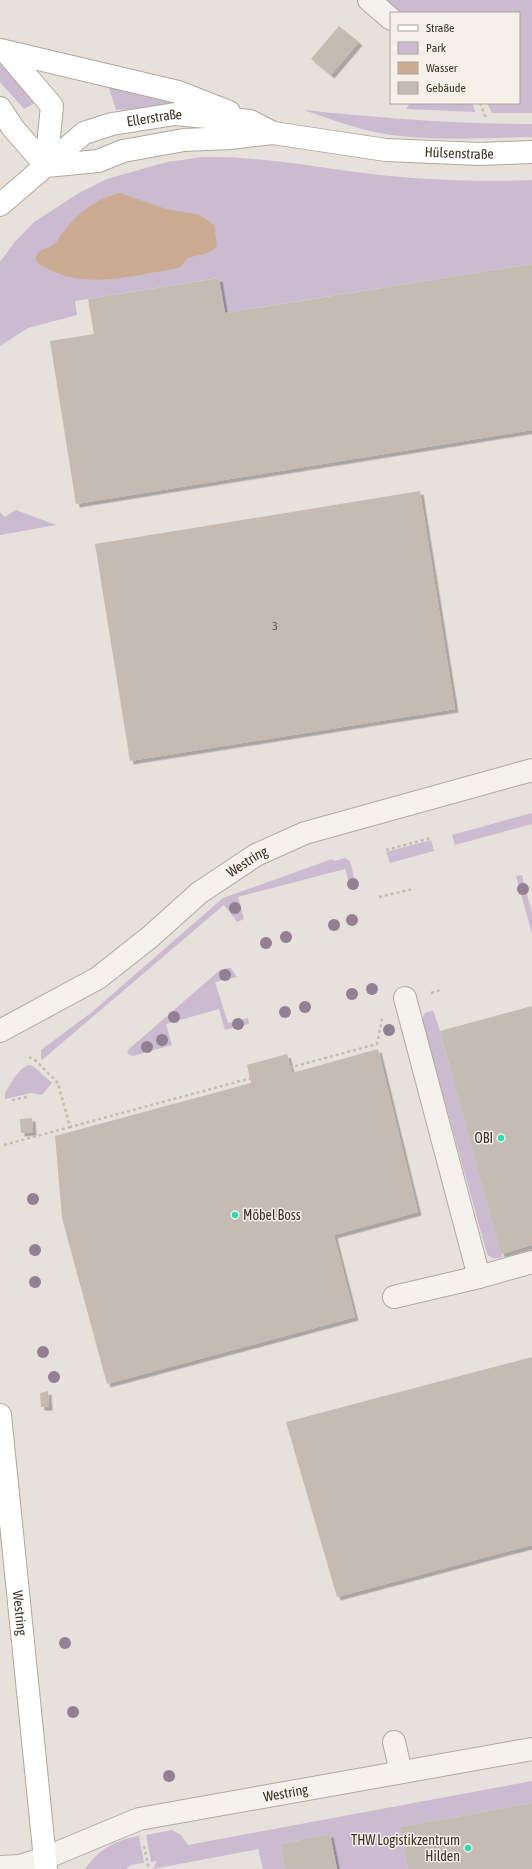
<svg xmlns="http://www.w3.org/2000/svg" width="532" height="1869" viewBox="0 0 532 1869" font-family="'Asap Condensed',sans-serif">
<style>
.green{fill:#cabbd1}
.water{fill:#cbab92}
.building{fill:#c4bcb2;filter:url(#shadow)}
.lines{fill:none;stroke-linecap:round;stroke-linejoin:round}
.minor-casing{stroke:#b1a9a0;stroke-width:24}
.major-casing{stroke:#b3a799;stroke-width:24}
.path{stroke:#c2bcb5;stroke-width:2.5;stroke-dasharray:3 3;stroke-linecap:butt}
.minor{stroke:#f5f2ee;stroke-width:22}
.major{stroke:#fff;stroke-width:22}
.tree{fill:#938095}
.poi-dot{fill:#33d8b3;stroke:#f5efea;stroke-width:1.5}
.labels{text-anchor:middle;stroke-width:3;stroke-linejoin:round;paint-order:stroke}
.number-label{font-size:12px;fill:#605448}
.street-label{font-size:14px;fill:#3e3224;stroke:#f5efea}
.poi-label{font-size:14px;fill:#3e3224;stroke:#f5efea;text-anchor:end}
</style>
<defs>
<filter id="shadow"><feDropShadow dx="3.5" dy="3.5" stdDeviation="0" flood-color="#0004"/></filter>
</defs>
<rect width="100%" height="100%" fill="#e7e1db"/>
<!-- green -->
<g class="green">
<polygon points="383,0 532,0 532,113 492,113 487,103 519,103 519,13 399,13"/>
<polygon points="0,64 18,79 36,102 24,109 0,82"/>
<polygon points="108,85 170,101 172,104 171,106 116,110"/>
<polygon points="410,103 473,103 475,112 406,109"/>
<path d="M304,110C380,118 455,124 532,124V137C487,138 436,141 392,135C362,131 332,120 304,110Z"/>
<path d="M203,157C263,156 321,168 379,175C427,180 484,182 532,180V264L225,313L218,278L75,301L77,315L28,328L0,346V262L14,243L34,222L79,193L107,179L167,162Z"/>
<polygon points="16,510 56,525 0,535 0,512 5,517"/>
<polygon points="532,813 532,824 455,845 452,835"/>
<polygon points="431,840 434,851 390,863 386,852"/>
<polygon points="345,858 350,861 357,888 351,890 345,869 238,897 244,919 237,922 224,905 42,1060 41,1058 41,1050 92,1012 223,898 332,859 334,861"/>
<polygon points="522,875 532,913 532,934 516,876"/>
<polygon points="227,968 231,968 237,977 215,982 228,1023 248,1018 249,1024 225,1030 219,1009 166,1024 172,1045 133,1056 129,1055 127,1052 129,1049 220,970"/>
<path d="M433,1010L440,1031L502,1257C495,1259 492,1259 487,1254L422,1019L425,1013Z"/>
<path d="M29,1065L33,1066L52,1083L42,1095L31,1093L5,1099V1093C11,1084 18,1068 29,1065Z"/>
<polygon points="532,1781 532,1803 400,1827 408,1869 337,1869 330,1834 280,1844 285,1869 263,1869 258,1849 153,1869 157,1861 151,1862 146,1835 172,1830 181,1835 188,1845"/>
<path d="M139,1836L144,1863L131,1865L126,1869H85C99,1849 116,1840 139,1836Z"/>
</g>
<!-- water -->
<path class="water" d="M120,193L166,209L200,215L214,225L217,246L210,252L188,258L179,268C145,273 106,285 70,277C63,276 55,272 48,269C42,266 35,264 36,257C38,248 52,249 57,241C74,216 90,201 120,193Z"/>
<!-- building -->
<g class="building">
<polygon points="339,26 359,42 331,75 311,59"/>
<polygon points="532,264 532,430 76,504 50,341 94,334 88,299 219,278 225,313"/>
<polygon points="420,491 455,709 130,761 95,544"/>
<polygon points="532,1006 532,1245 501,1254 440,1031"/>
<polygon points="378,1049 418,1212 334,1235 355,1317 107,1384 62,1218 55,1136 251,1083 247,1065 287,1054 292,1073"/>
<polygon points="32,1118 33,1132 21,1133 20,1119"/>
<polygon points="532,1357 532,1545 337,1597 286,1422"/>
<polygon points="48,1391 49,1407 41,1407 40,1393"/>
<polygon points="532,1803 532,1869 408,1869 400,1827"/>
<polygon points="330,1834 337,1869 285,1869 280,1844"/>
</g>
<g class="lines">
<defs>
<g id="minor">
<polyline points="369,0 391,19"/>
<polyline points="405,998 479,1277 532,1262"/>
<path id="s1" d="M0,1031L98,978L150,937L199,893L256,855L305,833L532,770"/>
<polyline points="394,1297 479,1277"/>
<polyline points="394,1742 401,1772"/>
<path id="s2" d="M0,1867L20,1866L45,1858L139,1819L532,1749"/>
</g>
<g id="major">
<polyline points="0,50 178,92 229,112"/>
<polyline points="6,52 52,106 46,166"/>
<polyline points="0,108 13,128 46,166"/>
<path id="s3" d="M46,166L98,161L123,151L184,140L230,138L273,133L386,150L480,154L532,152"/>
<path id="s4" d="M0,205L84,133L112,124L175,114L250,121L273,133"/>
<path id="s5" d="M0,1415L46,1869"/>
</g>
</defs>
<!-- minor casing -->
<use href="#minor" class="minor-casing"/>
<!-- major casing -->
<use href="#major" class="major-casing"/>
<!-- path -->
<g class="path">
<polyline points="480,103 486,118"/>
<polyline points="386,850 431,838"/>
<polyline points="379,897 413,889"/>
<polyline points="431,993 441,990"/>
<polyline points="29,1057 35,1060 58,1083 70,1127 377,1044 382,1019"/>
<polyline points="12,1100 27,1097"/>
<polyline points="4,1145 70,1127"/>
<polyline points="144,1846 149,1869"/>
</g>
<!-- minor -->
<use href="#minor" class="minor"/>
<!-- major -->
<use href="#major" class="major"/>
</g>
<!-- trees -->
<g class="tree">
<circle cx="353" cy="884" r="6"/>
<circle cx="523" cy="889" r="6"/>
<circle cx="235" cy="908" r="6"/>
<circle cx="352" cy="920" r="6"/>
<circle cx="334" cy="925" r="6"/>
<circle cx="286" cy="937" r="6"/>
<circle cx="266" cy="943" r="6"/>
<circle cx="225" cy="975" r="6"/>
<circle cx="372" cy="989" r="6"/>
<circle cx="352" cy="994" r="6"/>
<circle cx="305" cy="1007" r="6"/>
<circle cx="285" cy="1012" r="6"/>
<circle cx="174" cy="1017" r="6"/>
<circle cx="238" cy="1024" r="6"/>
<circle cx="389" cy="1030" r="6"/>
<circle cx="162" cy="1040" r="6"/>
<circle cx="147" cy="1047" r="6"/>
<circle cx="33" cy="1199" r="6"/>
<circle cx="35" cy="1250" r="6"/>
<circle cx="35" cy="1282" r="6"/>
<circle cx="43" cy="1352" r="6"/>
<circle cx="54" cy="1377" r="6"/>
<circle cx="65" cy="1643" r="6"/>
<circle cx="73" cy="1712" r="6"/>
<circle cx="169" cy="1776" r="6"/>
</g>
<!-- markers -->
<g class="poi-dot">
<circle cx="501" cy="1138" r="4"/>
<circle cx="235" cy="1215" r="4"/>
<circle cx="468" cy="1848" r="4"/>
</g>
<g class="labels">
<!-- number labels -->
<g class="number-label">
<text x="275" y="630">3</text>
</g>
<!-- street labels -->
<g class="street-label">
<text dy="5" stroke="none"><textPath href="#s4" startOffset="183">Ellerstraße</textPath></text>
<text dy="5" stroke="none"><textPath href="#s3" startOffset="418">Hülsenstraße</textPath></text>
<text dy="5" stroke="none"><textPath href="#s1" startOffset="301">Westring</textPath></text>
<text dy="5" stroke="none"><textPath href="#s5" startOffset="199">Westring</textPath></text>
<text dy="5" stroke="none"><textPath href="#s2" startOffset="297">Westring</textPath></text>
</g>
<!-- poi labels -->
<g class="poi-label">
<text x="493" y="1143">OBI</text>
<text x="243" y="1220" text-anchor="start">Möbel Boss</text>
<text x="460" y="1845">THW Logistikzentrum<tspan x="460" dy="16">Hilden</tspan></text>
</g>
</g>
<!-- legend -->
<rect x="390" y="12" width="130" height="92" fill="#f5efea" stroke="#aca39b"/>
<rect x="398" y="25" width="20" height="6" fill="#ffffff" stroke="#aca39b"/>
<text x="426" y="32" font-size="12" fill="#3e3224">Straße</text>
<rect x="398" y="42" width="20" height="12" fill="#cabbd1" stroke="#aca39b"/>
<text x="426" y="52" font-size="12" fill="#3e3224">Park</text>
<rect x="398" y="62" width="20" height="12" fill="#cbab92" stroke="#aca39b"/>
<text x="426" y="72" font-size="12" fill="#3e3224">Wasser</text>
<rect x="398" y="82" width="20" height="12" fill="#c4bcb2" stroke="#aca39b"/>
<text x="426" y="92" font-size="12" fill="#3e3224">Gebäude</text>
</svg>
